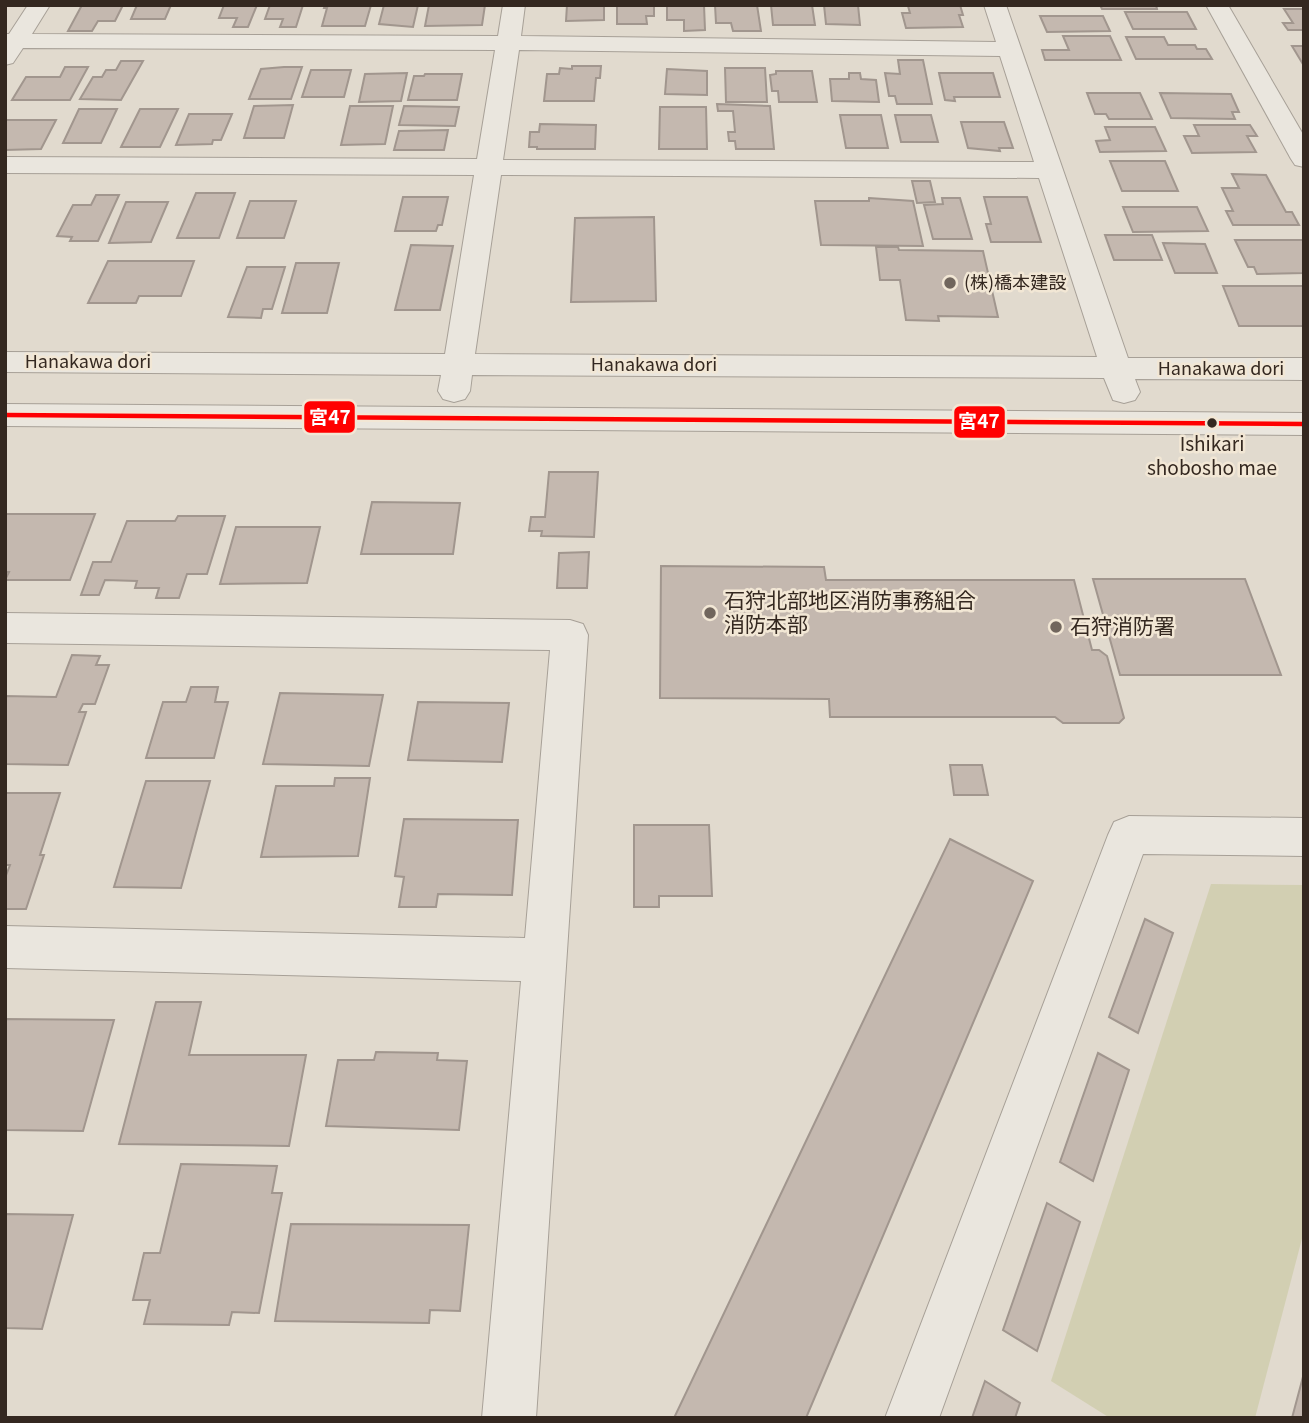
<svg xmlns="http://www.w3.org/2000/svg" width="1309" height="1423" viewBox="0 0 1309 1423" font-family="Georgia,'Noto Sans JP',serif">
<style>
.green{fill:#d2cfb2}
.building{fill:#c4b8af;stroke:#a1968e;stroke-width:2}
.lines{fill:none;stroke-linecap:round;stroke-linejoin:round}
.minor-casing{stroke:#a7a097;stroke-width:2}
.minor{fill:#eae6de;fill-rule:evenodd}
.bus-1-casing{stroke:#f2e7d5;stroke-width:9}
.bus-1{stroke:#f00;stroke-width:4.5}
.poi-dot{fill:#71665d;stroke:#f2e7d5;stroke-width:2.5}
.bus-dot{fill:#342820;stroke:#f2e7d5;stroke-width:2.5}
.labels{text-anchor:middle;stroke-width:5;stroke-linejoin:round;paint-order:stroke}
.far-poi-label{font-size:18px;fill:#342820;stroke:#f2e7d5;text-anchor:start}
.far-street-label{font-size:18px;fill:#342820;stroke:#f2e7d5}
.bus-label{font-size:19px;fill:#342820;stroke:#f2e7d5}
.poi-label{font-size:21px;fill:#342820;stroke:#f2e7d5;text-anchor:start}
.line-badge{stroke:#f2e7d5;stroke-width:2.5}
.badge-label{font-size:19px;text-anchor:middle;font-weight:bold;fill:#fff}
</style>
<rect width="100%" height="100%" fill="#e1dace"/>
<!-- green -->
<polygon class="green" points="1211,884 1304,885 1304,1231 1255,1418 1110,1418 1051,1381"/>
<!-- building -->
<g class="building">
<polygon points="82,5 123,5 115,21 98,21 92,31 68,31"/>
<polygon points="137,5 171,5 165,19 131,19"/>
<polygon points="224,5 257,5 248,27 233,27 237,18 219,18"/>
<polygon points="270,5 303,5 296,27 280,27 283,19 265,19"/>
<polygon points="325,5 371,5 365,26 322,26 327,8 324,8"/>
<polygon points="384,5 418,5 413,27 379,24"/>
<polygon points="429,5 485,5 482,25 425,26"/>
<polygon points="567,5 604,5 604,20 566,21"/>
<polygon points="617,5 654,5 654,16 646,16 647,24 617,24"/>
<polygon points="667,5 704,5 705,30 684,31 684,20 667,20"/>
<polygon points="715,5 757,5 761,31 733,31 731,23 716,23"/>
<polygon points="771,5 812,5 815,25 773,25"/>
<polygon points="824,5 858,5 860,25 826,24"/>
<polygon points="960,5 963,15 959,15 963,27 906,28 902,13 910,13 908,6"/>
<polygon points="1100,5 1161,5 1156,5 1157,9 1102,9"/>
<polygon points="1284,9 1304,9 1304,30 1288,30 1283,23 1293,23"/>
<polygon points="1125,12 1187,12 1196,29 1133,29"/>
<polygon points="1040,16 1103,16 1110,31 1047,32"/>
<polygon points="1063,36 1110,36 1121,60 1045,60 1042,50 1069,50"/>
<polygon points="1126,37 1164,37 1168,45 1195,45 1197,49 1206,49 1212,59 1136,59"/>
<polygon points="1292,46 1304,46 1304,66"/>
<polygon points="898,60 923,60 932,104 897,104 895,96 889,96 885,73 900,74"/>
<polygon points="121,61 143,61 121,100 80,99 93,77 102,77 106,70 116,70"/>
<polygon points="572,66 601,66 600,78 596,78 594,101 544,101 547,74 559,74 560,68 572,69"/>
<polygon points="65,67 88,67 70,100 12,100 26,77 60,77"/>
<polygon points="284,67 302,67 291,99 249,99 261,69"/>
<polygon points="725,68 765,68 767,102 726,102"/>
<polygon points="667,69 707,71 707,95 665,94"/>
<polygon points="311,70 351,70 344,97 302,97"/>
<polygon points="776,71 812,71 817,102 779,102 778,91 772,91 770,75 776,74"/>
<polygon points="407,73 401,101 359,102 365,74"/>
<polygon points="849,73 860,73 861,79 876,80 879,102 832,101 830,79 849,79"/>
<polygon points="939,73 993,73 1000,97 954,97 955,101 945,100"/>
<polygon points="425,74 462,74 457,100 408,100 414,76 424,76"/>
<polygon points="1087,93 1140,93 1152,119 1109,119 1106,114 1095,114"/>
<polygon points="1160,93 1231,94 1239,112 1232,112 1235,119 1171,118"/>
<polygon points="717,104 770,106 774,149 736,149 735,141 729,141 728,132 735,132 733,111 718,111"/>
<polygon points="293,105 284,138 244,138 254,106"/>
<polygon points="350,106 393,106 385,144 341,145"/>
<polygon points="404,106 459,107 455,126 399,125"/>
<polygon points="660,107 706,107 707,149 659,149"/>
<polygon points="79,109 117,109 101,143 63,143"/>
<polygon points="140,109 178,109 160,147 121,147"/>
<polygon points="189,114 232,114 221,140 213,140 212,144 176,145"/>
<polygon points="840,115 881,115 888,148 846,148"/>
<polygon points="895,115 931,115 938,142 901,142"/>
<polygon points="5,120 56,120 41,149 5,150"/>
<polygon points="961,122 1004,122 1013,148 999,148 1000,151 968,148"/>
<polygon points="540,124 596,125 595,149 537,149 537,147 529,147 530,132 539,132"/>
<polygon points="1194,125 1250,125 1257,136 1247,136 1256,152 1192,153 1184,136 1199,136"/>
<polygon points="1105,127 1155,127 1166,151 1100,152 1096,141 1110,140"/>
<polygon points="448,130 444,150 394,150 399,131"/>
<polygon points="1110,161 1165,161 1178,191 1122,191"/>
<polygon points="1232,174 1266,175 1286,212 1292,212 1299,225 1233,225 1226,211 1233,211 1222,188 1239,188"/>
<polygon points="912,181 930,181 935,202 917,203"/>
<polygon points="196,193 235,193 219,238 177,238"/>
<polygon points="96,195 119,195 98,241 70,241 72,237 57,236 73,205 91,205"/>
<polygon points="403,197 448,197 442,225 438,225 436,231 395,231"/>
<polygon points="984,197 1027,197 1041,242 991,242 986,224 991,224"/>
<polygon points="869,198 913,201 923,246 821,245 815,201 869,201"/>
<polygon points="942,198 960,198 972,239 933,239 924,205 943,204"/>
<polygon points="250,201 296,201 284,238 237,238"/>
<polygon points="126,202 168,202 151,242 109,243"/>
<polygon points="1123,207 1197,207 1208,231 1133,232"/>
<polygon points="654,217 656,301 571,302 575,218"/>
<polygon points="1105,235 1152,235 1162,260 1114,260"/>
<polygon points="1235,240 1304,240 1304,273 1257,274 1254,267 1248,267"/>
<polygon points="1163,243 1205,244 1217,273 1175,273"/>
<polygon points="411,245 453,246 440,310 395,310"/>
<polygon points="876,247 898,247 899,250 983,251 998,317 938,316 939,321 906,320 900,280 880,280"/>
<polygon points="108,261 194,261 181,296 139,296 136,303 88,303"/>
<polygon points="296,263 339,263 327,313 282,313"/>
<polygon points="247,267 285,267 272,309 263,309 261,318 228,317"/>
<polygon points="1223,286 1304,286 1304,326 1239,326"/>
<polygon points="549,472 598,472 594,537 541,536 542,531 529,531 531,517 545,517"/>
<polygon points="372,502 460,503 453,554 361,554"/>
<polygon points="5,514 95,514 70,580 5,580 9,572 5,572"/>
<polygon points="178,516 225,516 207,574 187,574 179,598 156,598 159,588 135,588 137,581 105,580 99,595 81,595 93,562 111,562 127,521 175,521"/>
<polygon points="236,527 320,527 307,583 220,584"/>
<polygon points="589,552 587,588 557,588 559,553"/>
<polygon points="661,566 824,567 826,580 1074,580 1092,650 1099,650 1107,656 1124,718 1119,723 1063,723 1055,717 830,717 829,699 660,698"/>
<polygon points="1093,579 1245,579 1281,675 1120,675"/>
<polygon points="72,655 100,656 96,665 109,665 95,704 83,704 79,712 86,712 68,765 5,764 5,696 56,697"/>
<polygon points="191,687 218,687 215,702 228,702 214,758 146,758 163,702 186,702"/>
<polygon points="280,693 383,695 369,766 263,764"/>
<polygon points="418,702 509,703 502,762 408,760"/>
<polygon points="950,765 982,765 988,795 954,795"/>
<polygon points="335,778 370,778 358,856 261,857 276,786 334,786"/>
<polygon points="146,781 210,781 181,888 114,887"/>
<polygon points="5,793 60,793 40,855 44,855 26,909 5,909 5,878 10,865 5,865"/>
<polygon points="404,819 518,820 512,895 438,894 436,907 399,907 404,877 395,876"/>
<polygon points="634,825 709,825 712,896 659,896 659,907 634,907"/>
<polygon points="950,839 1033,881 806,1418 674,1418"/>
<polygon points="1145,919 1173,933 1138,1033 1109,1017"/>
<polygon points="156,1002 201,1002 189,1055 306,1055 289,1146 119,1144"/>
<polygon points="5,1019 114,1020 83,1131 5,1130"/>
<polygon points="376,1052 438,1053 437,1060 467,1061 459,1130 326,1126 338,1060 374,1060"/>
<polygon points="1098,1053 1129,1070 1093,1181 1060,1162"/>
<polygon points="181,1164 277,1166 272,1193 282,1193 259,1313 232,1312 229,1325 144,1324 150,1300 133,1300 144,1253 160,1253"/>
<polygon points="1047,1203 1080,1222 1037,1351 1003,1330"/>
<polygon points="5,1214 73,1215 42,1329 5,1328"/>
<polygon points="291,1224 469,1225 460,1311 430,1310 429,1323 275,1321"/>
<polygon points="1304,1373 1304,1418 1292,1418"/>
<polygon points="985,1381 1020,1403 1015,1418 972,1418"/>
</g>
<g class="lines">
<defs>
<g id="minor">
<path d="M28,5H50L32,34L498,36L503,5H525L521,36L996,42L984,5H1006L1128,358H1304V380L1135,379L1140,392L1135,400L1124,403L1113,400L1104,378L472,375L470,391L465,399L454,402L443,399L438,391L441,375L5,372V352L445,354L474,175L5,173V157L477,159L495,50L23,48L13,63L5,65V34H9ZM519,50L1000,56L1034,162L503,160ZM501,175L1039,178L1097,357L475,354Z"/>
<polygon points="1206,5 1228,5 1304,136 1304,167 1295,165 1291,159"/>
<polygon points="5,404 1304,413 1304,435 5,426"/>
<polygon points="5,613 570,620 583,624 588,635 536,1418 482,1418 521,981 5,968 5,926 525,938 550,650 5,643"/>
<polygon points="1129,816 1304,818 1304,856 1143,854 939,1418 885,1418 1108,835 1114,822"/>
</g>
</defs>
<!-- minor casing -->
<use href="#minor" class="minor-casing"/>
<!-- minor -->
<use href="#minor" class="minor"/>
<defs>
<polyline id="bus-1" points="5,415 1304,424"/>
</defs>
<!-- bus-1 casing -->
<use href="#bus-1" class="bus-1-casing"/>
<!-- bus-1 -->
<use href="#bus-1" class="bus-1"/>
</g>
<!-- markers -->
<g class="poi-dot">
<circle cx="950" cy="283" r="7"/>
<circle cx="710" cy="613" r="7"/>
<circle cx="1056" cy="627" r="7"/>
</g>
<circle class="bus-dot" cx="1212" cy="423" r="6"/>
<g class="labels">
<!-- far-poi labels -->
<g class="far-poi-label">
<text x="964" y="289">(株)橋本建設</text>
</g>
<!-- far-street labels -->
<g class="far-street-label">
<text x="88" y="368">Hanakawa dori</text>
<text x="654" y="371">Hanakawa dori</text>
<text x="1221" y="375">Hanakawa dori</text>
</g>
<!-- bus labels -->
<g class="bus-label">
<text x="1212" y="451">Ishikari<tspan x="1212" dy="24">shobosho mae</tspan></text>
</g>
<!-- poi labels -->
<g class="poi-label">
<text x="724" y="608">石狩北部地区消防事務組合<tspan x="724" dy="24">消防本部</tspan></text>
<text x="1070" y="634">石狩消防署</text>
</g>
</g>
<g class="line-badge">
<rect x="303" y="400" width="53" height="34" rx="7" fill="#f00"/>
<rect x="953" y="405" width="53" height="34" rx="7" fill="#f00"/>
</g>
<g class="badge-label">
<text x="330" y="424">宮47</text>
<text x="979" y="428">宮47</text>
</g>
<!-- border -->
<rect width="1309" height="1423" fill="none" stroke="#342820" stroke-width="14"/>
</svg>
